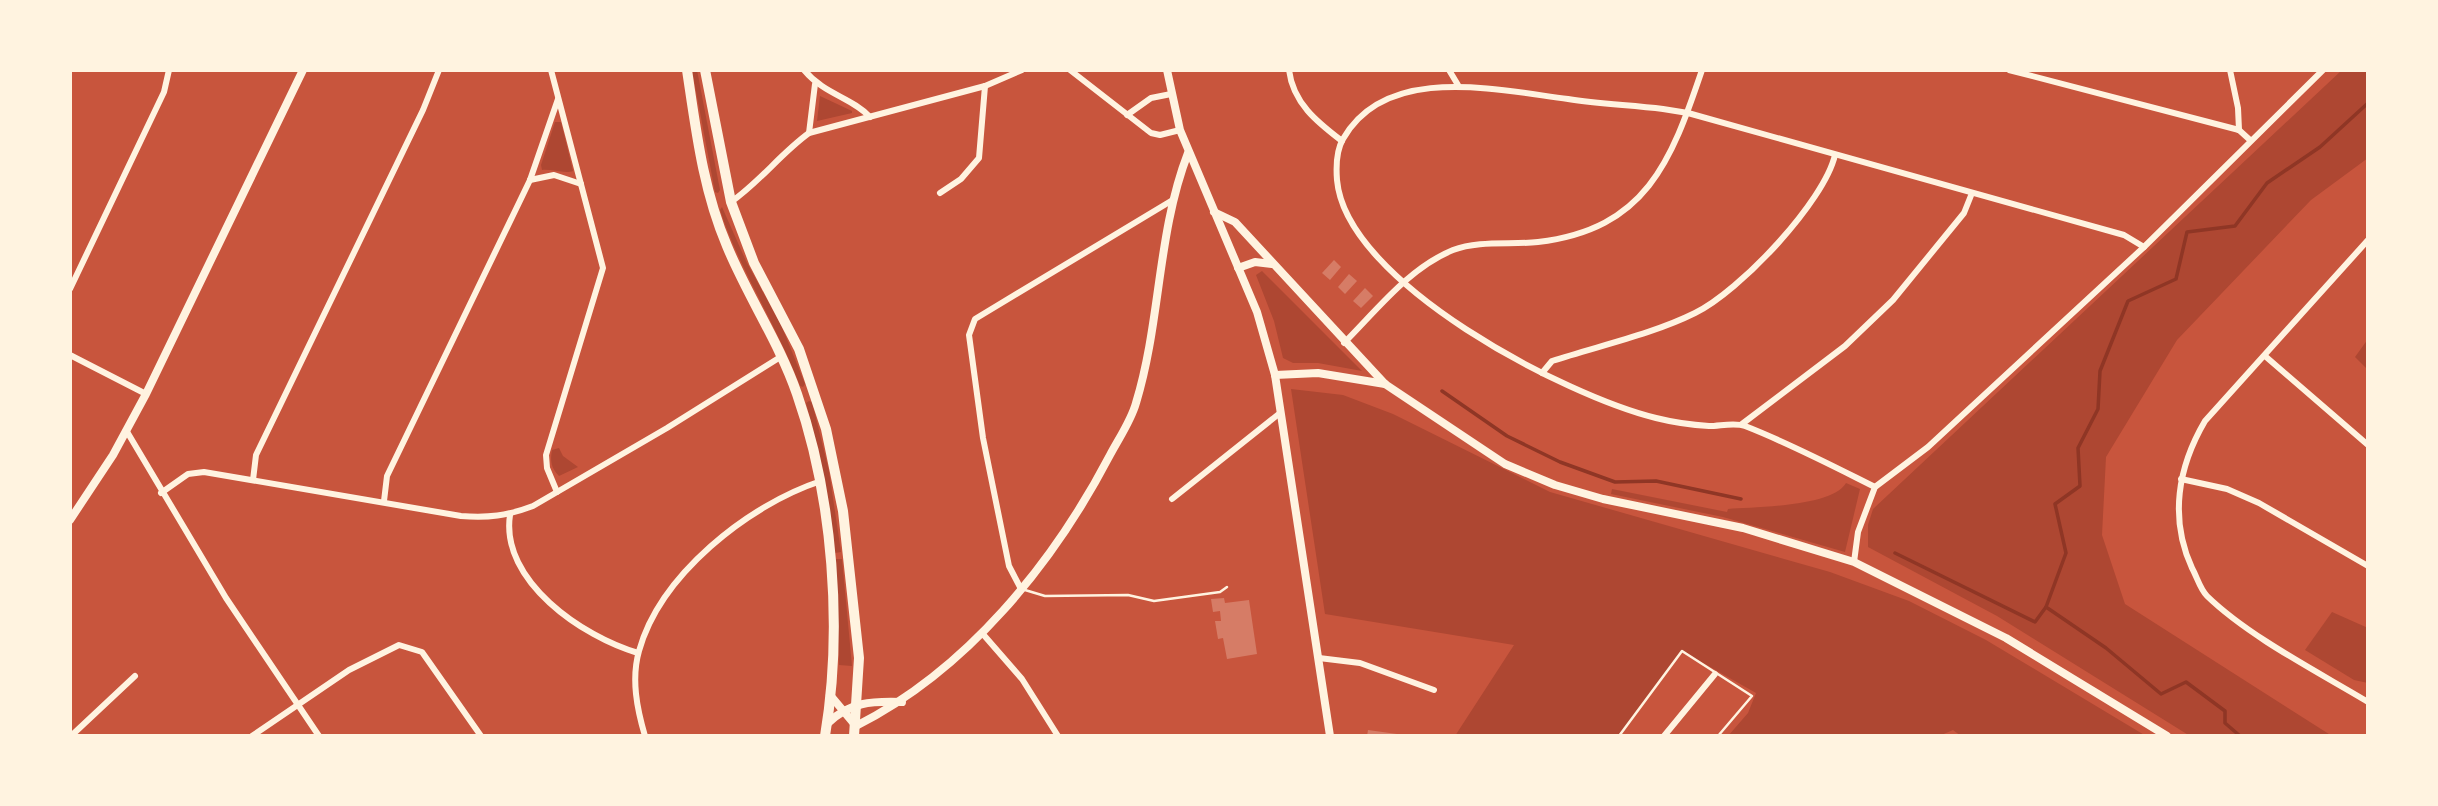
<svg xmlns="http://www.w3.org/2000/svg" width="2438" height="806" viewBox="0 0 2438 806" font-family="Signika,sans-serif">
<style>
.green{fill:#ae4732}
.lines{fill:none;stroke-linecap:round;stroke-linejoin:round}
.stream{stroke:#8f3625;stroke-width:3.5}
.building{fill:#d67c66}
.service{stroke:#fff3e0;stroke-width:2.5}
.minor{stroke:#fff3e0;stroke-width:6}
.tertiary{stroke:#fff3e0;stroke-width:8}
.trunk{stroke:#fff3e0;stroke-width:10}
</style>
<rect width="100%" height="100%" fill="#c8553d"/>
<!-- green -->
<g class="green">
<polygon points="692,70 697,70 720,190 718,193 715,192"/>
<polygon points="2342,70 2368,70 2368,158 2311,200 2177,340 2106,457 2102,535 2125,604 2332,736 2190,736 1997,616 1868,547 1868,525 1873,509"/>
<polygon points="820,96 852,111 852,113 817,121"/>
<path d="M555,122H561L573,171C565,174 552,169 542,170L541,165Z"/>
<path d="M722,207L746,261L782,327L805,384L803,387L800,386C777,325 740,271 720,210Z"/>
<polygon points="1262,271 1362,371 1318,363 1293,363 1283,358 1274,321 1256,275"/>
<polygon points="2368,339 2368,370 2355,357"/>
<polygon points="1291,389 1343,395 1393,414 1550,492 1830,572 1909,601 1986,640 2146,736 1961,736 1953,730 1939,736 1728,736 1748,713 1756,693 1682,651 1619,736 1455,736 1514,645 1325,614"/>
<polygon points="809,401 812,402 829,471 841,552 835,553 823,472 806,403"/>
<path d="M559,448L563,456L578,467L559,476C551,468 550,461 552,450Z"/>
<path d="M1846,483L1860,489L1845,552L1723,517L1611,494L1612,489L1727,512L1728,509C1754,507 1832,507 1846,483Z"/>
<polygon points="836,559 842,559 852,666 839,665"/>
<polygon points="2332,612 2368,628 2368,683 2354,680 2305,650"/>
</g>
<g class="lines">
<!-- stream -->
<g class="stream">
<polyline points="1442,391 1507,436 1560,462 1615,482 1656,481 1741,499"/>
<polyline points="1895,553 2035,622 2046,607"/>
<polyline points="2240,736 2225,723 2225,711 2186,682 2161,694 2106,648 2046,607 2066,553 2055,504 2080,486 2078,448 2098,409 2100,371 2128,301 2176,279 2187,232 2235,226 2267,183 2320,147 2368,103"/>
</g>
</g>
<!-- building -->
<g class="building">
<polygon points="1334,260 1341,267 1330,280 1322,273"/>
<polygon points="1349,274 1357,281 1345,294 1338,287"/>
<polygon points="1365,288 1373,296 1361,308 1353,301"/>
<polygon points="1224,598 1225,603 1249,600 1257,654 1227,659 1223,638 1218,639 1215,621 1221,621 1220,611 1213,612 1211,599"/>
<polygon points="1368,730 1397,734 1396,736 1367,736"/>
</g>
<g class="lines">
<!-- service -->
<g class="service">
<polyline points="1025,590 1045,596 1128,595 1154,601 1220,592 1227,587"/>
<polyline points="1619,736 1682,651 1752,696 1718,736"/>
</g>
<!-- minor -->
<g class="minor">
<polyline points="551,70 603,268 546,455 547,468 557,492"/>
<path d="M804,70C825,95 851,97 870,117"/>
<polyline points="1070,70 1151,133 1160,135 1180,130"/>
<path d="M1289,70C1293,103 1317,122 1342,141"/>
<polyline points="1449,70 1458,85"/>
<polyline points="2009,70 2239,130 2250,140"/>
<polyline points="2230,70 2238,108 2239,130"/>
<polyline points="1127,115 1151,98 1171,94"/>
<polyline points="809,133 815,84"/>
<polyline points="530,180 554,175 581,184"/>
<polyline points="940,193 961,179 979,158 985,86"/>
<path d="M731,202C760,182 780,154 809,133L985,86L1022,70"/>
<path d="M2368,240L2205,421C2178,467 2169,518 2192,568C2197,577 2200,589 2207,596C2248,636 2318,672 2368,702"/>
<polyline points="70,289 164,92 169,70"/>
<path d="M1344,343C1377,310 1409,268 1453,250C1479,240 1511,245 1538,242C1646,229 1671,162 1702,70"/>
<polyline points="70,355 146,394"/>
<polyline points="2265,356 2368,445"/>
<path d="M1542,373L1552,361C1598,346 1653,334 1695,313C1740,291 1824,202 1835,155"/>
<polyline points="1742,424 1845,346 1893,300 1964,213 1972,193"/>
<polyline points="126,430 226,598 319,736"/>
<polyline points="2181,479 2227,489 2259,503 2368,566"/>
<polyline points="253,480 256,455 423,110 439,70"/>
<path d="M1875,487C1833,466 1789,443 1745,426C1735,422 1720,426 1709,426C1692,425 1672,422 1656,418C1566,396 1346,283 1337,180C1336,167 1336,151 1343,139C1386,63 1497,90 1568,99C1599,104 1631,105 1663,109L1688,113L2124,235L2144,247"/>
<path d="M161,493L188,474L204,472L461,516C488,518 507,516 533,506L667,428L782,356"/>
<polyline points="1172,499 1280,413"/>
<polyline points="384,501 387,476 530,180 558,99"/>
<path d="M510,515C500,581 583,637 638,653"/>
<polyline points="1854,562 1858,532 1875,487 1928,447 2144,247 2323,70"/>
<polyline points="1021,589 1009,566 983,438 969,335 975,319 1171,201"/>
<polyline points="982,633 1022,679 1058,736"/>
<polyline points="1319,658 1360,663 1434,690"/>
<polyline points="71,736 135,676"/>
<polyline points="252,736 349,670 399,645 422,652 481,736"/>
<path d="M645,736C637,709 631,679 639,651C660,575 748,505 821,481"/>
<polyline points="1664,736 1715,674"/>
</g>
<!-- tertiary -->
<g class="tertiary">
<polyline points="1167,70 1180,130 1257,312 1275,375 1330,736"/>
<polyline points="1214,212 1235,222 1385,384 1505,464 1555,485 1603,499 1743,528 1854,562 2006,638 2167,736"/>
<polyline points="1238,268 1255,262 1272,264"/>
<polyline points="1275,375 1318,373 1385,384"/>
<polyline points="70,520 113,455 146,394 303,70"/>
<path d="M830,695L856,726C967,670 1053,564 1110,455C1119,438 1131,421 1136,403C1161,321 1157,233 1188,153"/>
<path d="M828,723C850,702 871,701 902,702"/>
</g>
<!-- trunk -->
<g class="trunk">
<path d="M687,70C696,130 703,190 727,246C748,297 779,342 797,394C833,497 843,629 825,736"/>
<polyline points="705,70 731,202 754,263 799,349 826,429 843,511 859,658 854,736"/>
</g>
</g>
<!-- border -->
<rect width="2438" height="806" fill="none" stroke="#fff3e0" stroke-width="144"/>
</svg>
